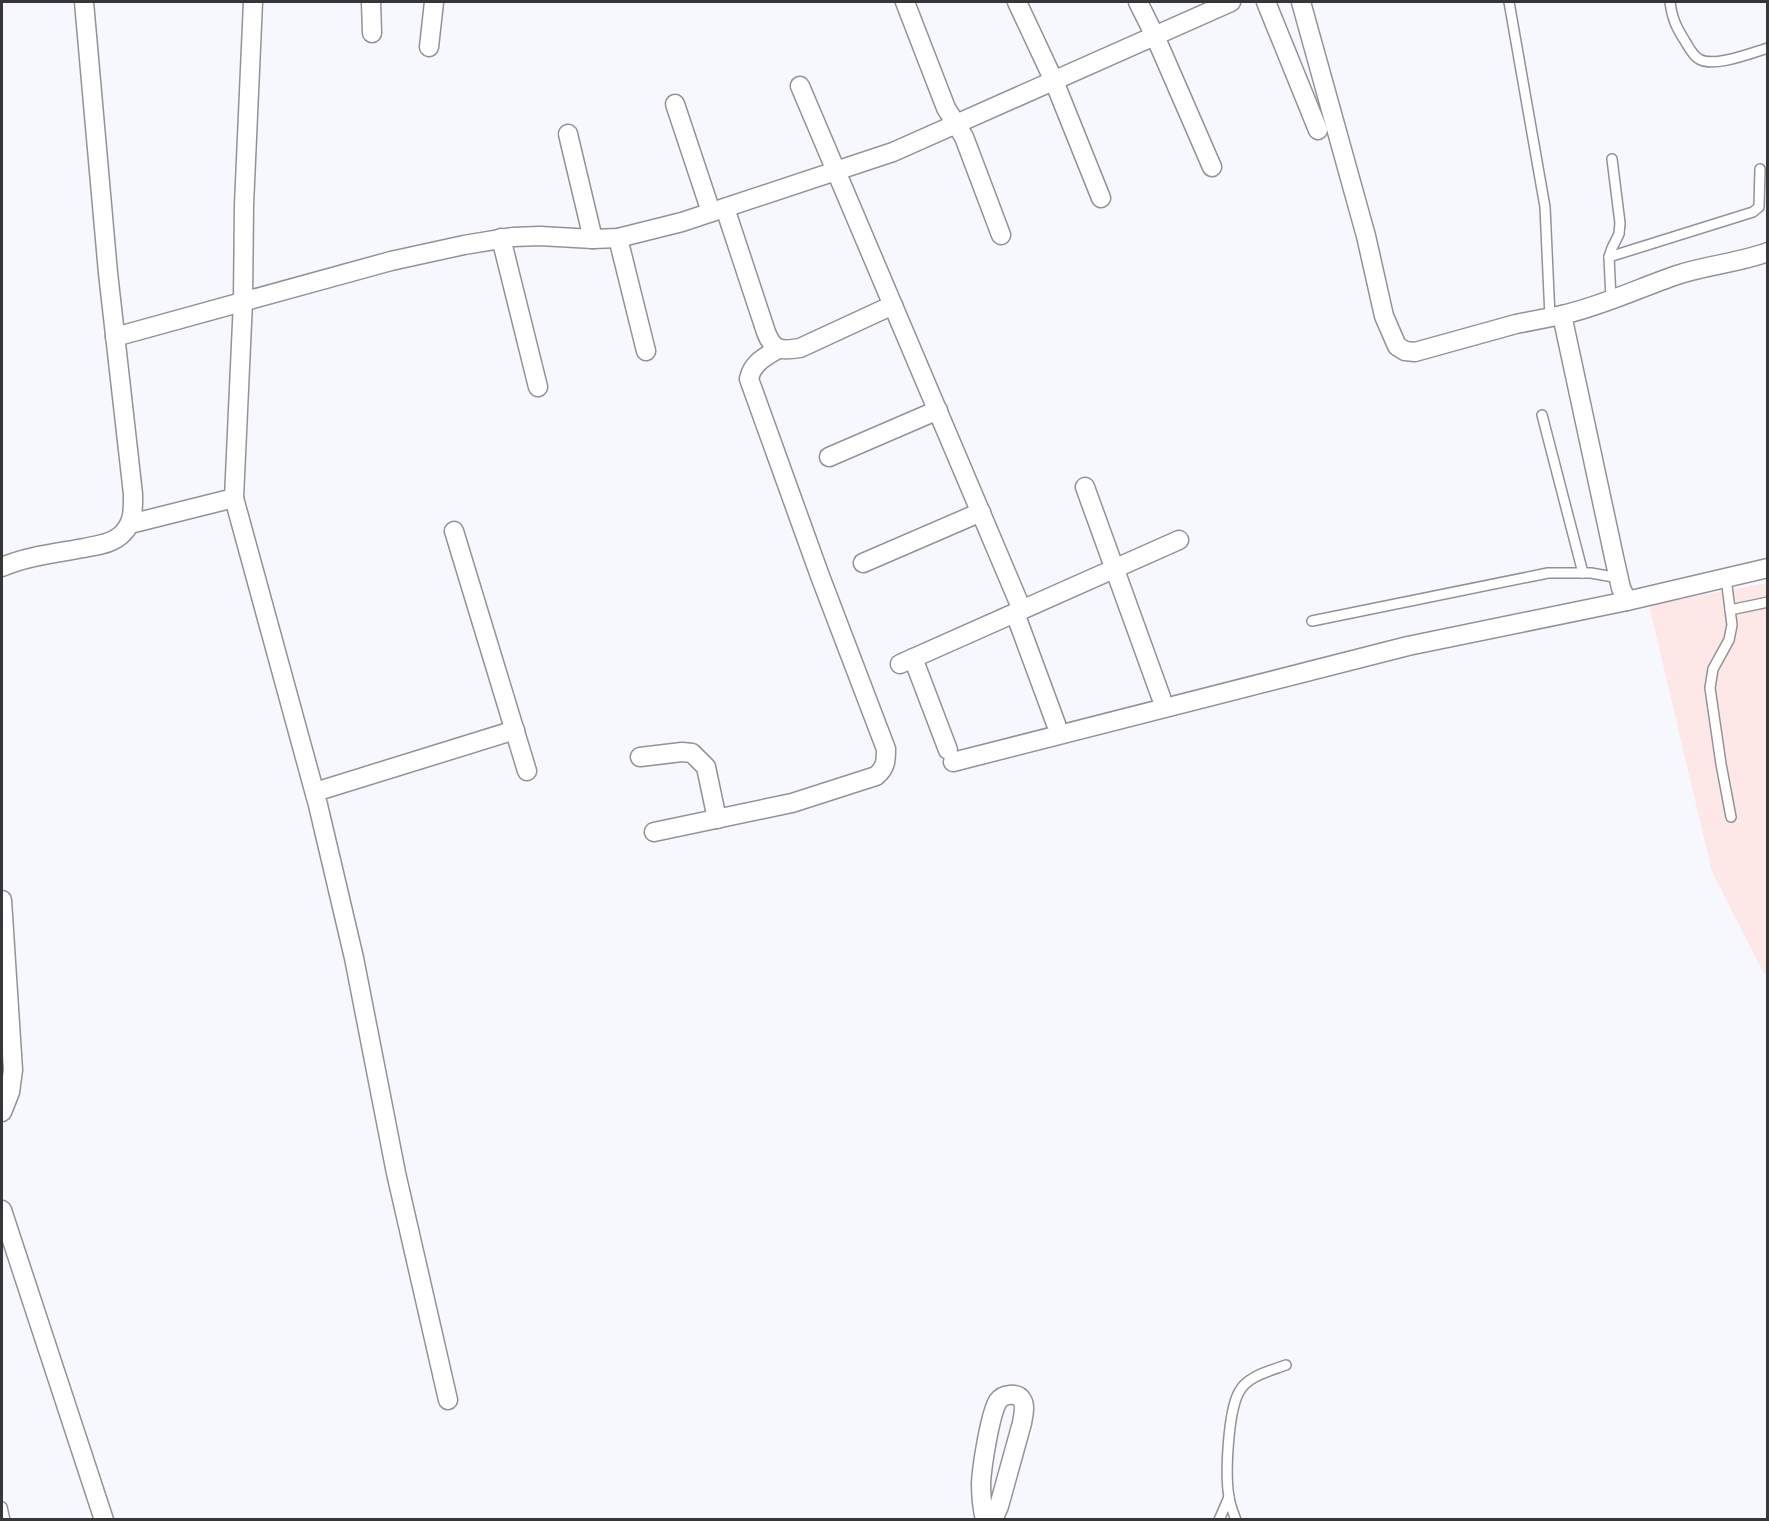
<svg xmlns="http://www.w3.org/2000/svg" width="1769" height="1521" viewBox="0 0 1769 1521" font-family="'Titillium Web',sans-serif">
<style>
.industrial{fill:#fee8e7}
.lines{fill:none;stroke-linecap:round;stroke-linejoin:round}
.service-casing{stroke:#919399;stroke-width:12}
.minor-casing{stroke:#919399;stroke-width:21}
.service{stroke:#fff;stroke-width:9}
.minor{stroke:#fff;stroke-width:18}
</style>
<rect width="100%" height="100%" fill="#f6f8fe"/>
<!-- industrial -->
<polygon class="industrial" points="1767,583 1767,974 1764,974 1712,872 1649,605"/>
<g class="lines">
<defs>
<g id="service">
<polyline points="1509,2 1545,207 1550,317"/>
<path d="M1670,2C1672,18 1676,27 1685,41C1688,46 1693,56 1699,59C1714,68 1751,53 1768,48"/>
<polyline points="1609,257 1753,212 1759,207 1760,169"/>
<polyline points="1611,299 1609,257 1612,248 1619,234 1620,223 1612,159"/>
<polyline points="1542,415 1583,573"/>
<polyline points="1726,578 1732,625 1729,640 1713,669 1710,688 1721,764 1731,817"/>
<polyline points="1730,610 1768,602"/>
<polyline points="1312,621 1548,573 1591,573 1619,578"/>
<polyline points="2,1507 5,1520"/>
<polyline points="1219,1520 1229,1497"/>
<path d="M1236,1520C1233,1512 1230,1505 1229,1497C1225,1475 1228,1412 1239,1392C1247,1376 1270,1371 1286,1365"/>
</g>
<g id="minor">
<polyline points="371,2 372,33"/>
<polyline points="905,2 946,108 964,137 1001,235"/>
<polyline points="1017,2 1054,81 1101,198"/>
<polyline points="1138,2 1155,36 1212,167"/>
<polyline points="1266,2 1318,130"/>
<polyline points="1301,2 1366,236 1384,316 1397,346 1405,351 1415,352 1516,324 1562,315 1614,557 1621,588 1627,601 1768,568"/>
<polyline points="429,47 434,2"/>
<polyline points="800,86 1022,610"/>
<polyline points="675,104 711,212"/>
<polyline points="568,134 593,239"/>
<path d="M725,208L766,332C773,351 781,351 800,348L893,305"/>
<polyline points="501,238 538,387"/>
<polyline points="618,238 646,351"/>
<path d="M1562,315C1602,306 1639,288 1677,275C1707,265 1738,263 1768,252"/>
<polyline points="115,337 391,261 464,245 513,237 540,236 593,239 618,238 682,222 893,152 1231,2"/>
<polyline points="829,457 938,410"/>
<polyline points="1085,487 1161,697"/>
<polyline points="234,498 243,301 244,205 253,2"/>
<polyline points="130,524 234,498 318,805 354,958 396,1173 448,1400"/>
<polyline points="454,531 527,771"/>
<polyline points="863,563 981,512"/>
<path d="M2,567C27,556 57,553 84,548C97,545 113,544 123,533C134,522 133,508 133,494L108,273L84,2"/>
<polyline points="1015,613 1056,724"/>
<polyline points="913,658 948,750"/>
<polyline points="900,664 1179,540"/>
<polyline points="640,757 682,752 692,753 706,767 717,819"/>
<polyline points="953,762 1408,646 1627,601"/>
<polyline points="315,792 515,730"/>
<path d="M654,832L792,803L876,776C886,768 886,760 886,749L820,576L749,379C752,363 765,357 778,349"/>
<polyline points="2,900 13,1070 10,1092 2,1112"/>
<polyline points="2,1210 104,1520"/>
<path d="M985,1520C982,1507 981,1495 981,1483C982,1466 990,1414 998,1401C1003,1394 1017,1392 1022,1400C1026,1406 1023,1416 1022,1423L999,1506L993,1520"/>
</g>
</defs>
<!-- service casing -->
<use href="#service" class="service-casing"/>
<!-- minor casing -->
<use href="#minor" class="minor-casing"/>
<!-- service -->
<use href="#service" class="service"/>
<!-- minor -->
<use href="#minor" class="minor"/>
</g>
<!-- border -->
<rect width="1769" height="1521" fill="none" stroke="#363639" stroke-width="6"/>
</svg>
